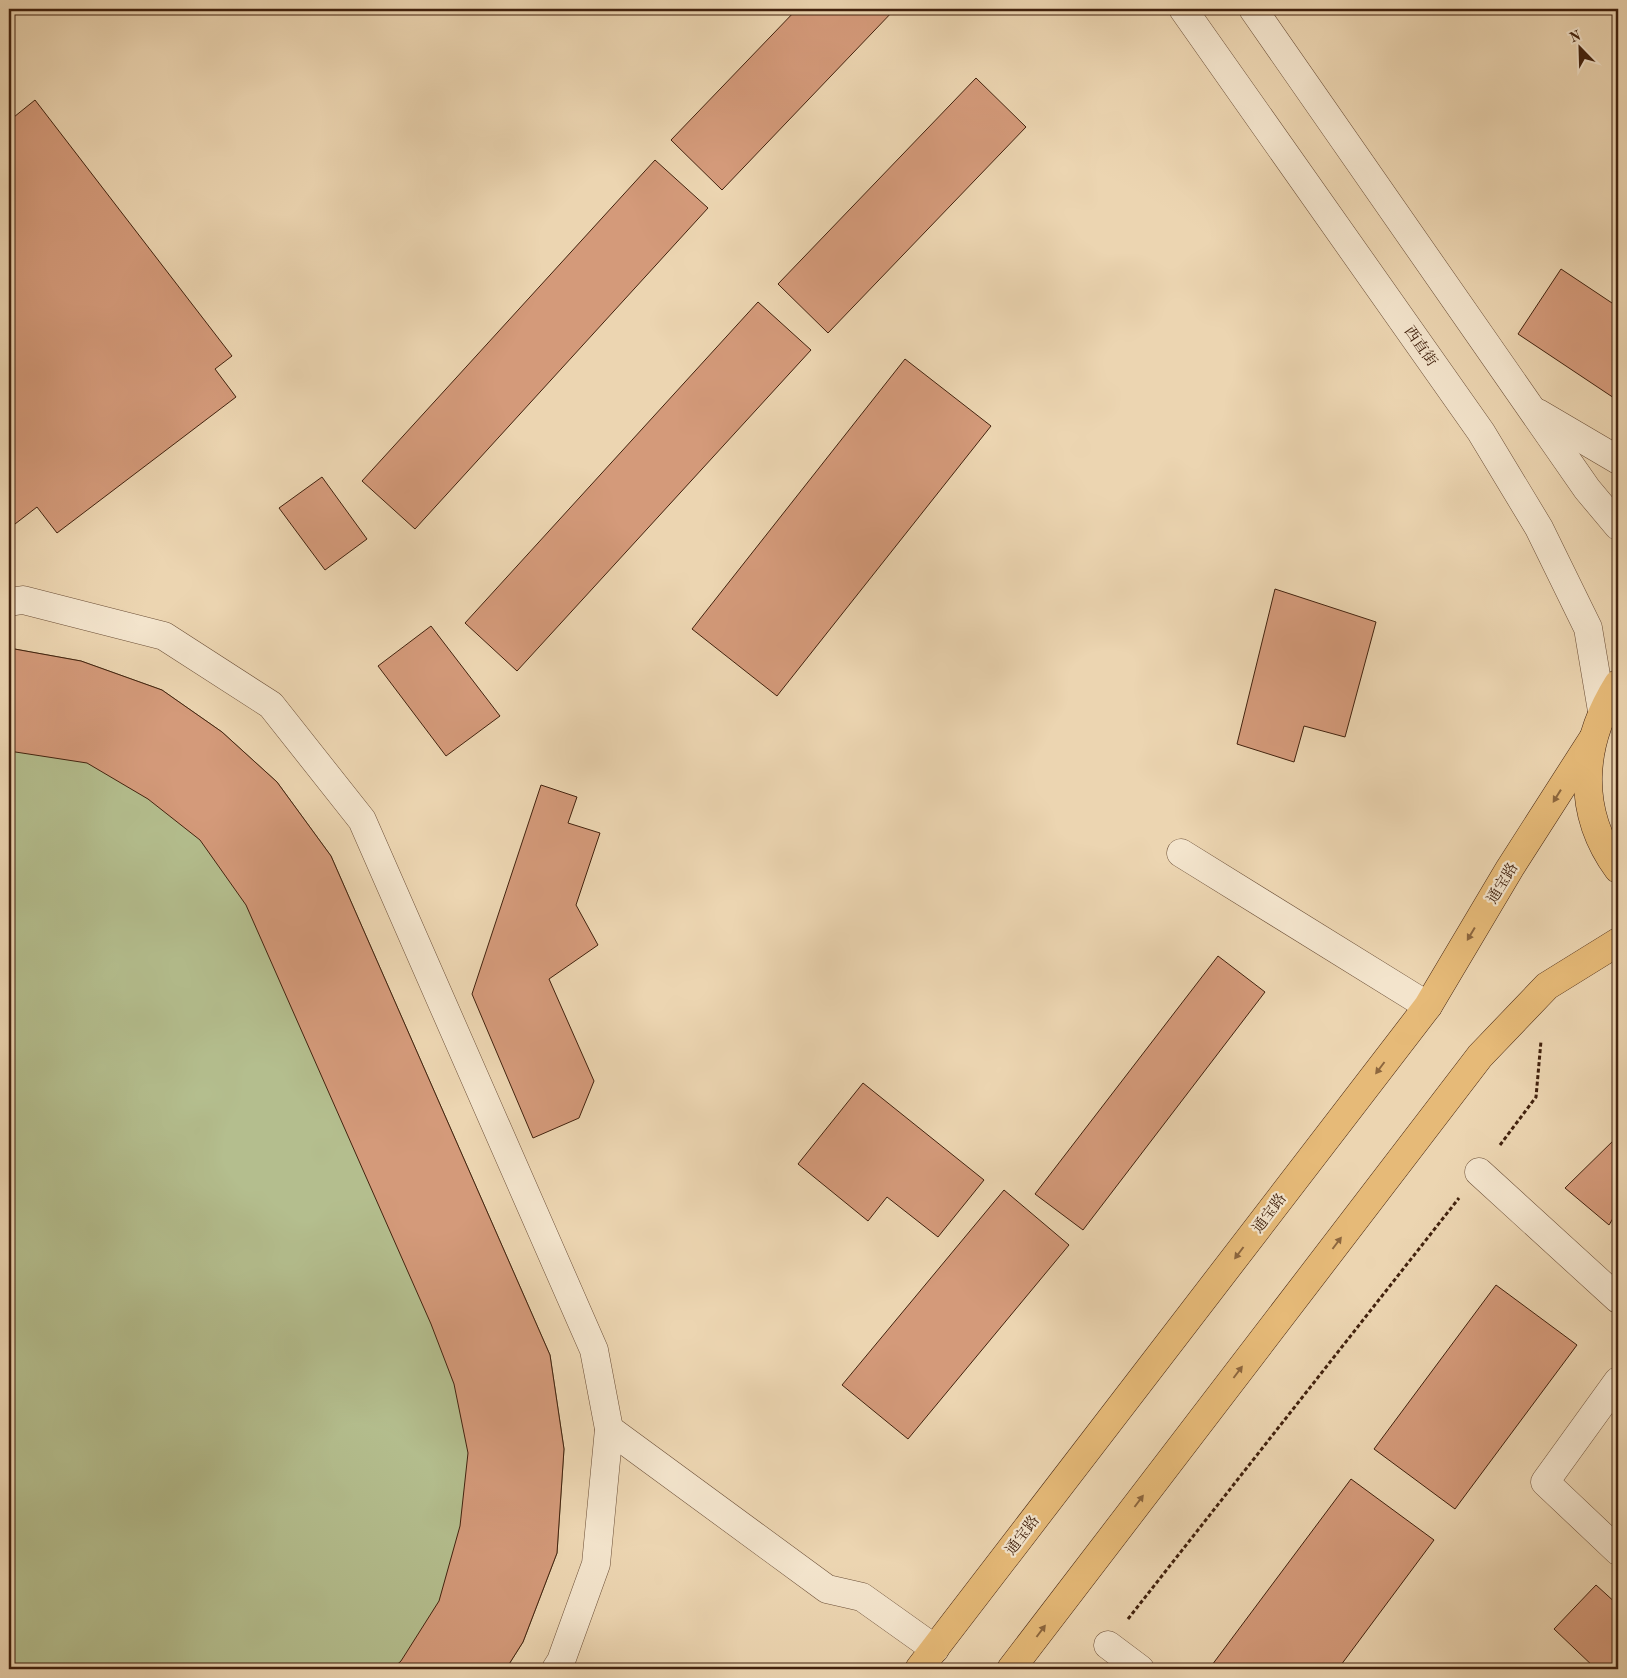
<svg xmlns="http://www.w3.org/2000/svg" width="1627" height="1678" viewBox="0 0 1627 1678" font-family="'Old Standard TT','Noto Serif SC',serif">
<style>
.green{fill:#b4be8e;stroke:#7b704e}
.building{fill:#d49a7a;stroke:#42220e}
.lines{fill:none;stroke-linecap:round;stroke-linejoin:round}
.minor-casing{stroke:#6c4f37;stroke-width:29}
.major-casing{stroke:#42220e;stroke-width:29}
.path{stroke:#42220e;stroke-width:3;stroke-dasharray:4 2.5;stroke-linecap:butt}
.minor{stroke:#f3e4cc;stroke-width:28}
.major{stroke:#e6ba78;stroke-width:28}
.oneway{fill:#8c663e}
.labels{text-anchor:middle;stroke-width:4.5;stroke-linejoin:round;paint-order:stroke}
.street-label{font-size:15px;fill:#42220e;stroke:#f3e4cc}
</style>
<rect width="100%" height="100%" fill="#ecd5b1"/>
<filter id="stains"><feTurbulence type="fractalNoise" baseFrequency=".004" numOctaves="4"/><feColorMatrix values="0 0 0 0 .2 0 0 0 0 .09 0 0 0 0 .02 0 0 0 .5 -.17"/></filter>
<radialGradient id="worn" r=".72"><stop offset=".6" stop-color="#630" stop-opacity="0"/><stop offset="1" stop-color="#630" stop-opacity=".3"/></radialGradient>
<!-- green -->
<polygon class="green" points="9,648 81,661 162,690 222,732 277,782 331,856 550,1355 564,1449 557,1553 523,1642 506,1669 9,1669"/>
<!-- building -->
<g class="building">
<polygon points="797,9 895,9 722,190 671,140"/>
<polygon points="976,78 1026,127 828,333 778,284"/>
<polygon points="35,100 232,356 215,369 236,397 57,533 37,507 15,524 9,515 9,121"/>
<polygon points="655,160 708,208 415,529 362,481"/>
<polygon points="1561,269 1618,307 1617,400 1518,334"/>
<polygon points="758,302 811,350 517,671 465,623"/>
<polygon points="905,359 991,426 777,696 692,629"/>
<polygon points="322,477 367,539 325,570 279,508"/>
<polygon points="1275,589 1376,622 1345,737 1304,726 1294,762 1237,744"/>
<polygon points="431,626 500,716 446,756 378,666"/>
<polygon points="9,648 81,661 162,690 222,732 277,782 331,856 550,1355 564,1449 557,1553 523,1642 506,1669 392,1669 401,1661 439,1601 460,1526 468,1453 454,1384 431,1324 246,905 200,840 148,799 87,763 9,751"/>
<polygon points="541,785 577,797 568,823 600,833 576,905 598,945 549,979 594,1081 579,1118 533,1138 472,994"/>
<polygon points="1218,956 1265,992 1083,1230 1035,1194"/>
<polygon points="863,1083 984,1180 938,1237 887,1197 868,1221 798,1164"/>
<polygon points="1618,1136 1618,1210 1609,1225 1565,1188"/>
<polygon points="1004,1190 1069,1245 908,1439 842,1385"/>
<polygon points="1496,1285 1577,1345 1455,1509 1374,1449"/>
<polygon points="1351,1479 1434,1540 1338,1669 1209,1669"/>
<polygon points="1596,1585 1618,1605 1618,1669 1596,1669 1554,1629"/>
</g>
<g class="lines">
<defs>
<g id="minor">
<polyline points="1183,9 1481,432 1539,528 1588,628 1602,711"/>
<polyline points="1253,9 1587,489 1618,526"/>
<polyline points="1538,413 1618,460"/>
<polyline points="9,602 23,600 164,636 271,705 362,820 594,1350 609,1429 596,1564 561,1661 556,1669"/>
<polyline points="1181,853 1428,1006"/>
<polyline points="1479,1172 1618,1299"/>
<polyline points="1618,1381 1545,1482 1618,1551"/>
<polyline points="609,1429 827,1589 862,1597 935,1649"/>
<polyline points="1108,1645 1140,1669"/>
</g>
<g id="major">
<path d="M1618,684C1581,743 1575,810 1618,869"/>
<polyline points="919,1669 1428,1006 1510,868 1592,740"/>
<polyline points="1011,1669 1480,1056 1547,986 1618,942"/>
</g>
</defs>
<!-- minor casing -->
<use href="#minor" class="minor-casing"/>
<!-- major casing -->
<use href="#major" class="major-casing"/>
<!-- path -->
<g class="path">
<polyline points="1500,1145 1536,1097 1541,1041"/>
<polyline points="1128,1619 1459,1198"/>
</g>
<!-- minor -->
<use href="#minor" class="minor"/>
<!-- major -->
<use href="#major" class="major"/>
</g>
<!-- one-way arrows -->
<defs><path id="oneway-solid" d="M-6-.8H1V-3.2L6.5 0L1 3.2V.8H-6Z" transform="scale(1.25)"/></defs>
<g class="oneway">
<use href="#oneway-solid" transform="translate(1557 796) rotate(122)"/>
<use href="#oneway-solid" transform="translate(1471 934) rotate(121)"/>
<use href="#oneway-solid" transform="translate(1380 1068) rotate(127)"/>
<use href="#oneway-solid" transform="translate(1337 1243) rotate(-53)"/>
<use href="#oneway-solid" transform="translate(1239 1253) rotate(127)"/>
<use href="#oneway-solid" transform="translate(1238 1372) rotate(-53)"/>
<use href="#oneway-solid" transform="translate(1139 1501) rotate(-53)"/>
<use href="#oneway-solid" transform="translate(1041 1631) rotate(-53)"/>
</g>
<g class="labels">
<!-- street labels -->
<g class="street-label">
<text transform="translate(1421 346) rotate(55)" y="5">西直街</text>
<text transform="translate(1502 883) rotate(-59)" y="5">通宝路</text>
<text transform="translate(1269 1213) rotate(-53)" y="5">通宝路</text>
<text transform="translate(1022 1535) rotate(-53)" y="5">通宝路</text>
</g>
</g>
<!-- margin -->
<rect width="1627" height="1678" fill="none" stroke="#ecd5b1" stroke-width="30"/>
<rect x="10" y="10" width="1607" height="1658" fill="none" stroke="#42220e" stroke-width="2.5"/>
<rect x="15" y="15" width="1597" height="1648" fill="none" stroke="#42220e"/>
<!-- north arrow -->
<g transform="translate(1580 48) rotate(337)" stroke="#f3e4cc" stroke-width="4" paint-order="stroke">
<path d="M0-4L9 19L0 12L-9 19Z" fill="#42220e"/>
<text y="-8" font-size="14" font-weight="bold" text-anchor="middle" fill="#42220e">N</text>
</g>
<rect width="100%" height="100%" filter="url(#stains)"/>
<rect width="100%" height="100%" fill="url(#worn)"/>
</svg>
